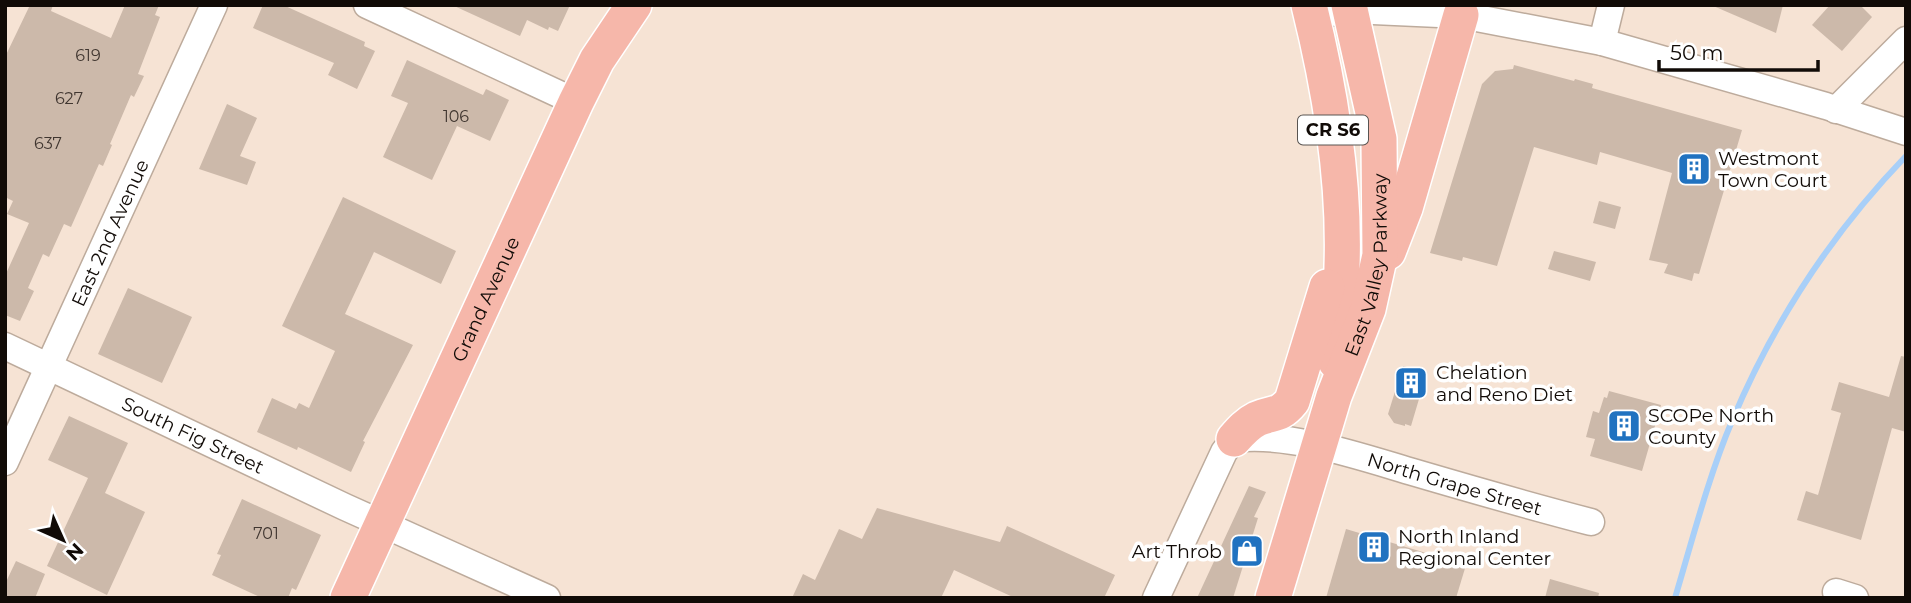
<svg xmlns="http://www.w3.org/2000/svg" width="1911" height="603" viewBox="0 0 1911 603" font-family="Montserrat,sans-serif">
<style>
.lines{fill:none;stroke-linecap:round;stroke-linejoin:round}
.stream{stroke:#a8cff8;stroke-width:6}
.building{fill:#ccb9aa}
.minor-casing{stroke:#bdab9c;stroke-width:29}
.major-casing{stroke:#fff;stroke-width:38}
.minor{stroke:#fff;stroke-width:26}
.major{stroke:#f6b7aa;stroke-width:35}
.labels{text-anchor:middle;stroke-width:7;stroke-linejoin:round;paint-order:stroke}
.number-label{font-size:16px;fill:#403630}
.shield{fill:#fff;stroke:#585451;stroke-width:2}
.shield-label{font-size:18px;font-weight:bold;fill:#110b07}
.poi-label{font-size:19px;fill:#110b07;stroke:#fff;text-anchor:start}
.street-label{font-size:19px;fill:#110b07;stroke:#fff}
</style>
<rect width="100%" height="100%" fill="#f6e3d4"/>
<g class="lines">
<!-- stream -->
<path class="stream" d="M1675,598C1692,541 1709,475 1732,421C1773,323 1833,232 1906,156"/>
</g>
<!-- building -->
<g class="building">
<polygon points="30,5 53,5 51,11 111,38 125,5 159,5 155,15 160,17 138,74 144,76 134,97 131,95 110,144 112,145 103,166 99,164 71,227 64,224 49,257 43,254 28,288 34,291 20,321 5,315 5,276 29,223 7,214 13,201 5,197 5,57"/>
<polygon points="263,5 283,5 365,42 364,46 375,51 357,89 328,75 334,63 253,28"/>
<polygon points="452,5 570,5 558,31 549,27 548,30 527,20 520,36"/>
<polygon points="1711,5 1783,5 1776,33"/>
<polygon points="1830,5 1860,5 1872,17 1842,51 1812,25"/>
<polygon points="407,60 483,95 486,89 509,100 490,141 457,126 432,180 383,157 408,103 391,96"/>
<polygon points="1514,65 1574,81 1575,79 1593,84 1592,88 1742,130 1699,274 1694,273 1692,281 1664,273 1668,264 1649,260 1672,173 1600,152 1597,165 1534,147 1497,266 1463,257 1462,261 1430,253 1482,84 1495,71 1513,69"/>
<polygon points="227,104 257,118 240,156 256,162 247,185 199,169"/>
<polygon points="343,197 456,251 441,284 374,252 345,314 413,345 363,441 365,442 351,472 298,447 297,450 257,432 272,398 296,409 299,403 309,408 335,351 282,326"/>
<polygon points="1599,201 1621,207 1615,229 1593,223"/>
<polygon points="1554,251 1596,262 1590,281 1548,269"/>
<polygon points="128,288 192,317 162,383 98,354"/>
<polygon points="1901,356 1906,357 1906,432 1892,428 1861,540 1797,520 1806,491 1818,495 1841,413 1831,410 1839,382 1889,397"/>
<polygon points="1403,366 1427,372 1411,426 1405,424 1405,426 1394,423 1388,414"/>
<polygon points="1609,391 1661,405 1642,471 1590,456 1595,439 1586,437 1593,411 1599,413 1604,397 1607,398"/>
<polygon points="69,416 128,443 105,493 145,512 107,595 47,566 88,478 48,460"/>
<polygon points="1249,486 1266,492 1254,517 1258,518 1233,598 1197,598"/>
<polygon points="242,499 321,535 296,590 292,588 288,598 262,598 212,575 221,555 217,554"/>
<polygon points="877,508 1000,542 1007,526 1115,575 1104,598 1015,598 954,570 941,598 792,598 803,574 815,580 839,529 862,539"/>
<polygon points="1346,529 1466,565 1456,598 1326,598"/>
<polygon points="16,561 45,574 35,598 5,598 5,584"/>
<polygon points="1550,579 1599,593 1598,598 1545,598"/>
</g>
<g class="lines">
<defs>
<g id="minor">
<polyline points="367,5 576,102"/>
<polyline points="1311,16 1351,10 1461,15 1602,42 1826,106 1906,132"/>
<polyline points="1602,42 1611,5"/>
<polyline points="1836,110 1906,40"/>
<path id="s1" d="M5,346L345,507L547,598"/>
<path id="s2" d="M5,462L214,5"/>
<polyline points="1836,592 1855,598"/>
<path id="s3" d="M1156,598L1224,452L1234,439C1291,432 1361,457 1416,473C1474,490 1533,507 1591,522"/>
</g>
<g id="major">
<path d="M1309,5C1330,89 1345,179 1342,266C1342,298 1338,330 1336,362"/>
<polyline points="1388,252 1405,208 1461,15"/>
<path d="M1234,439C1241,431 1247,424 1257,419C1273,412 1279,417 1292,401L1327,287"/>
<path id="s4" d="M348,598L576,102L597,60L634,5"/>
<path id="s5" d="M1273,598L1334,396L1368,309L1380,255L1379,139L1349,5"/>
</g>
</defs>
<!-- minor casing -->
<use href="#minor" class="minor-casing"/>
<!-- major casing -->
<use href="#major" class="major-casing"/>
<!-- minor -->
<use href="#minor" class="minor"/>
<!-- major -->
<use href="#major" class="major"/>
</g>
<!-- icons -->
<defs>
<symbol id="building-square" viewBox="-11 -11 22 22"><rect x="-9" y="-9" width="18" height="18" rx="4" fill="#2072c0" stroke="#fff"/><path d="M-4-6H4V6H1V3H-1V6H-4ZM-2.5-4.3h1.7v1.8h-1.7ZM.8-4.3h1.7v1.8H.8ZM-2.5-1h1.7V.8h-1.7ZM.8-1h1.7V.8H.8Z" fill="#fff"/></symbol>
<symbol id="shop-square" viewBox="-11 -11 22 22"><rect x="-9" y="-9" width="18" height="18" rx="4" fill="#2072c0" stroke="#fff"/><path d="M-5-2.5h2.3a2.7 3.5 0 0 1 5.4 0H5L5.5 6h-11ZM-1.5-2.5h3a1.5 2.3 0 0 0-3 0Z" fill="#fff"/></symbol>
</defs>
<g fill-rule="evenodd">
<use href="#building-square" x="1675" y="150" width="38" height="38"/>
<use href="#building-square" x="1392" y="364" width="38" height="38"/>
<use href="#building-square" x="1605" y="407" width="38" height="38"/>
<use href="#building-square" x="1355" y="528" width="38" height="38"/>
<use href="#shop-square" x="1228" y="532" width="38" height="38"/>
</g>
<g class="labels">
<!-- number labels -->
<g class="number-label">
<text x="88" y="61">619</text>
<text x="69" y="104">627</text>
<text x="456" y="122">106</text>
<text x="48" y="149">637</text>
<text x="266" y="539">701</text>
</g>
<!-- shield labels -->
<rect class="shield" x="1298" y="115.5" width="70" height="29" rx="5"/>
<g class="shield-label">
<text x="1333" y="136">CR S6</text>
</g>
<!-- poi labels -->
<g class="poi-label">
<text x="1718" y="165">Westmont<tspan x="1718" dy="22">Town Court</tspan></text>
<text x="1436" y="379">Chelation<tspan x="1436" dy="22">and Reno Diet</tspan></text>
<text x="1648" y="422">SCOPe North<tspan x="1648" dy="22">County</tspan></text>
<text x="1398" y="543">North Inland<tspan x="1398" dy="22">Regional Center</tspan></text>
<text x="1222" y="558" text-anchor="end">Art Throb</text>
</g>
<!-- street labels -->
<g class="street-label">
<text dy="7" stroke="none"><textPath href="#s2" startOffset="252">East 2nd Avenue</textPath></text>
<text dy="7" stroke="none"><textPath href="#s5" startOffset="348">East Valley Parkway</textPath></text>
<text dy="7" stroke="none"><textPath href="#s4" startOffset="329">Grand Avenue</textPath></text>
<text dy="7" stroke="none"><textPath href="#s1" startOffset="208">South Fig Street</textPath></text>
<text dy="7" stroke="none"><textPath href="#s3" startOffset="404">North Grape Street</textPath></text>
</g>
</g>
<!-- border -->
<rect width="1911" height="603" fill="none" stroke="#110b07" stroke-width="14"/>
<!-- north arrow -->
<g transform="translate(63 540) rotate(135)" stroke="#ffffff" stroke-width="5" paint-order="stroke">
<path d="M0-5L12 26L0 18L-12 26Z" fill="#110b07"/>
<text y="-10" font-size="19" font-weight="bold" text-anchor="middle" fill="#110b07">N</text>
</g>
<!-- scale -->
<path d="M1659 60v10h159v-10" fill="none" stroke="#110b07" stroke-width="3.5"/>
<text x="1670" y="60" font-size="21" fill="#110b07" stroke="#ffffff" stroke-width="5" paint-order="stroke">50 m</text>
</svg>
